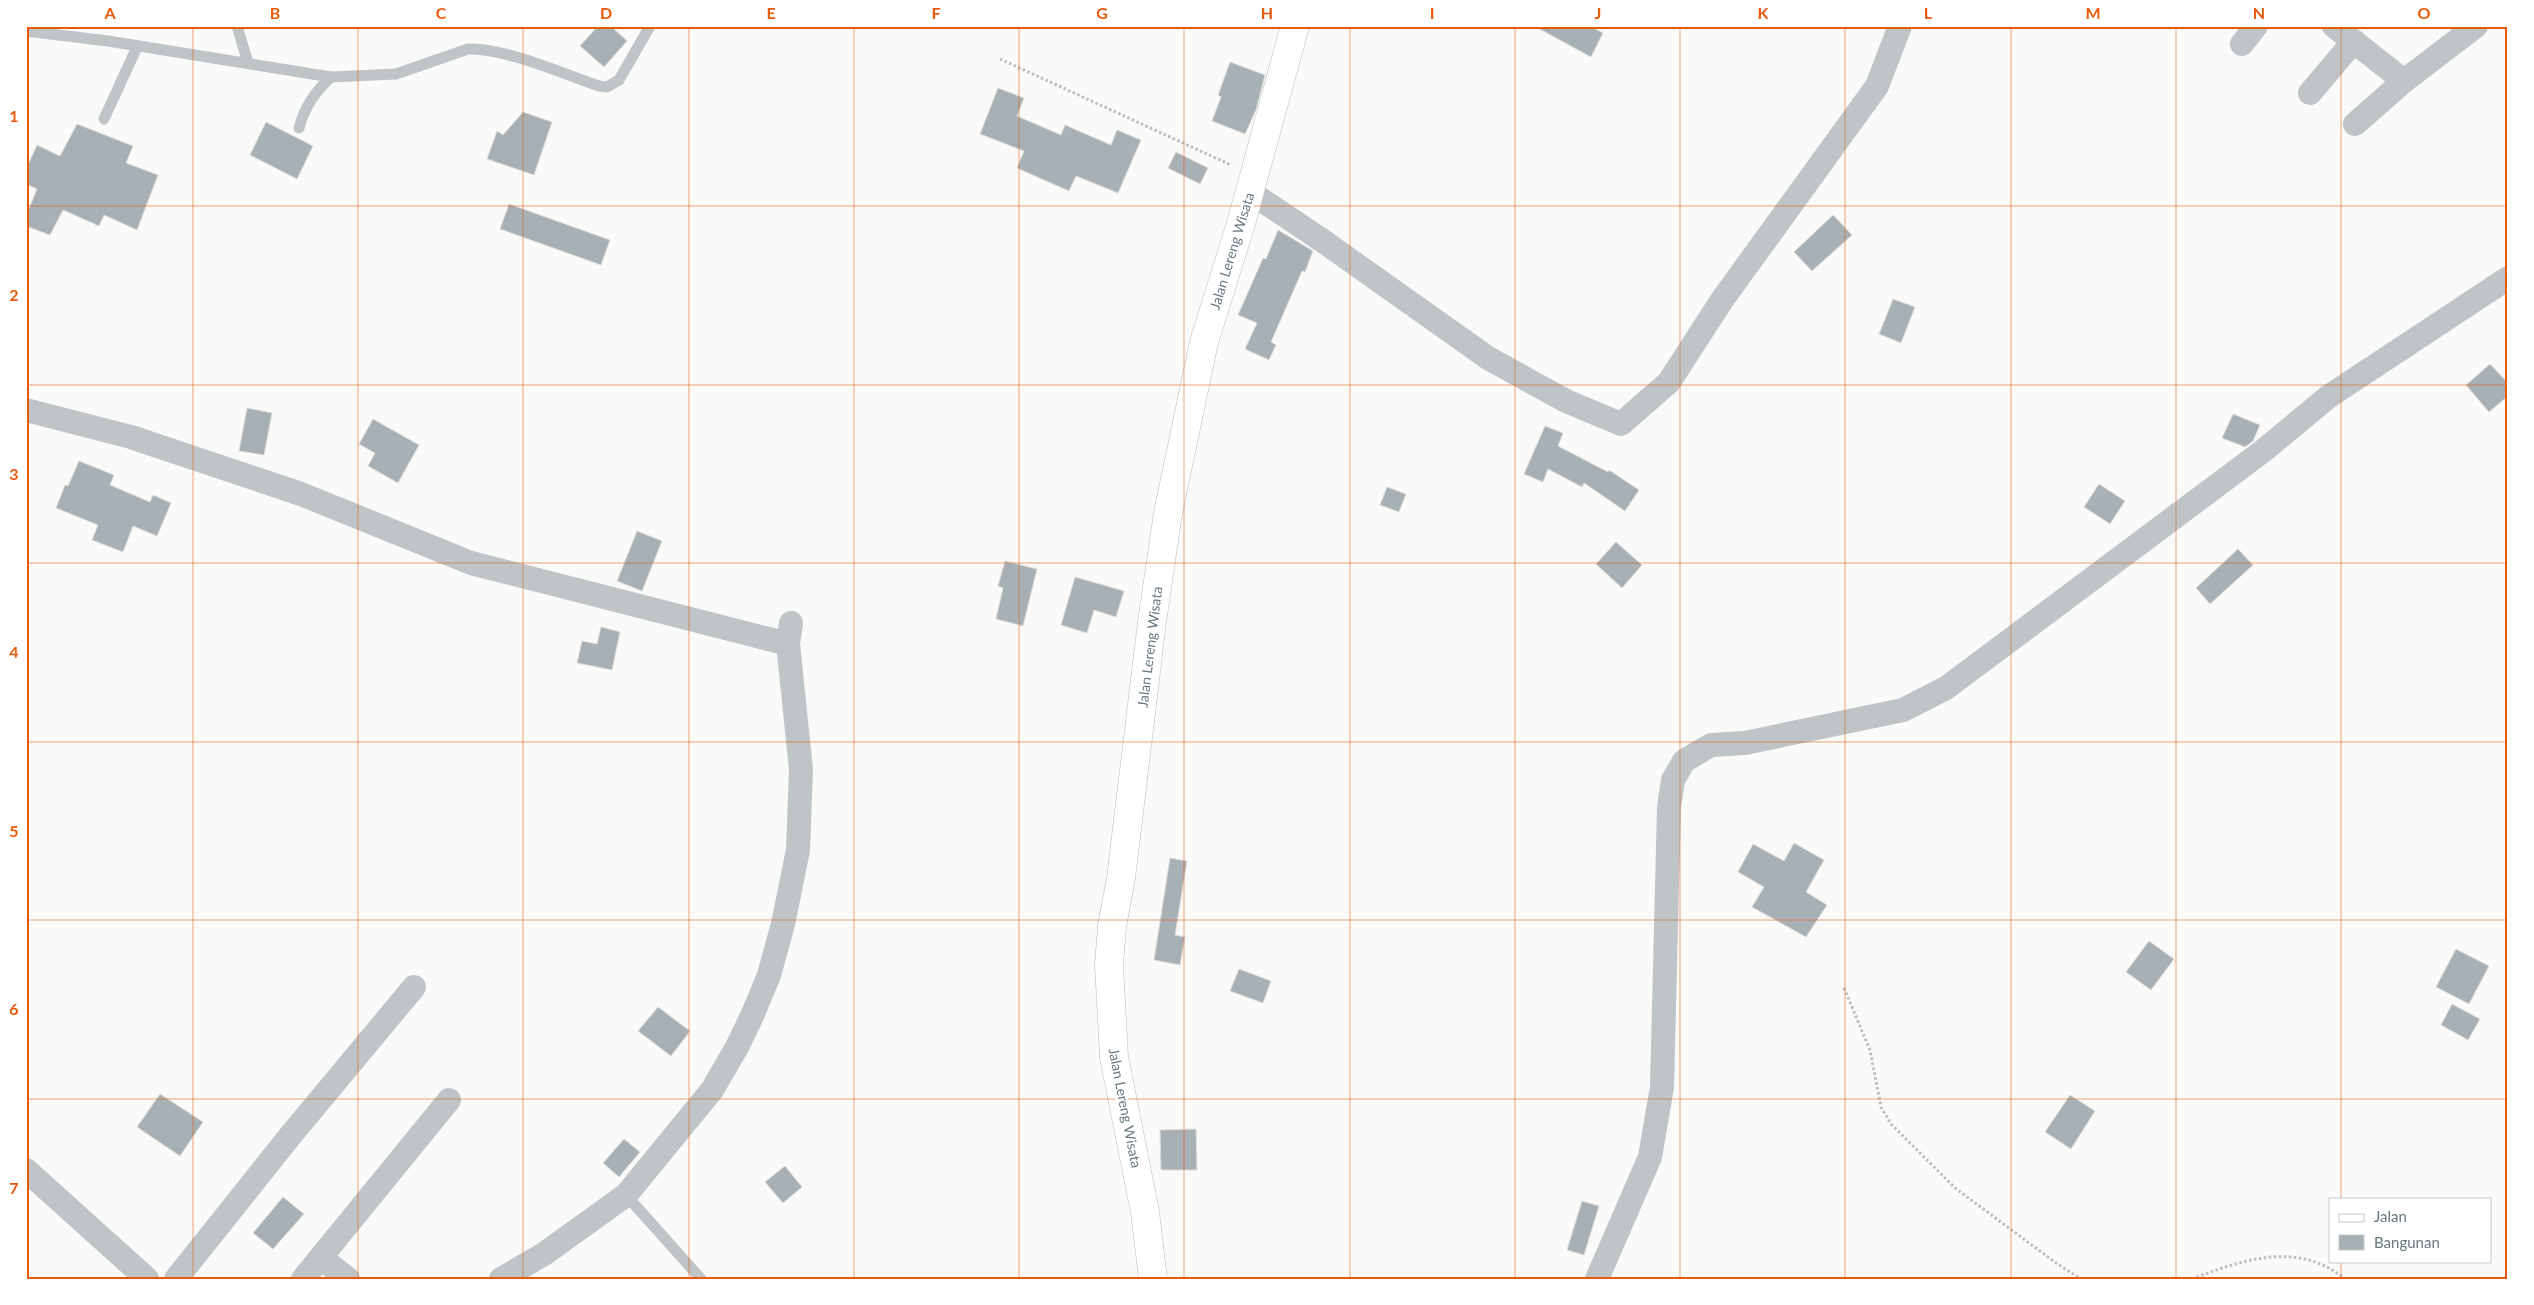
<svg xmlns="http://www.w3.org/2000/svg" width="2534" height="1305" viewBox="0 0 2534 1305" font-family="Lato,sans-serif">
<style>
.building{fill:#a7b0b4;stroke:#dcdcda}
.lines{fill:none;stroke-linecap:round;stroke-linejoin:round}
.secondary-casing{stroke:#b4babe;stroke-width:29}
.path{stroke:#babec0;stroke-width:3;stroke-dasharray:2.5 2.5;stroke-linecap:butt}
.lane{stroke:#bfc4c7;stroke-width:11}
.street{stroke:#bfc4c7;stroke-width:24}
.secondary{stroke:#fff;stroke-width:28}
.grid{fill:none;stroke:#e8590c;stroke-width:1;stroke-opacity:0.55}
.labels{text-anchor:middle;stroke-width:5;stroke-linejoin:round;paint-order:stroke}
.street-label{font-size:14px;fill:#677880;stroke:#fff}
.neatline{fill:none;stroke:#e8590c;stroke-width:2}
.grid-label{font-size:16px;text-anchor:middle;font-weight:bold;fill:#e8590c}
</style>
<rect width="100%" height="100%" fill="#fafaf8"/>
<!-- building -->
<g class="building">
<polygon points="598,26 611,26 627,41 604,67 580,46"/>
<polygon points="1534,26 1590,26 1603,33 1591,57"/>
<polygon points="1230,62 1265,75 1256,110 1245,134 1212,121 1221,97 1218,95"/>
<polygon points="998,88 1024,98 1017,116 1061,135 1065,125 1111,145 1117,130 1141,140 1118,193 1076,176 1069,191 1017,168 1024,151 980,134"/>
<polygon points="523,112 552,122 534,175 487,159 497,131 503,135"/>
<polygon points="266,122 313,146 297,179 250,155"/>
<polygon points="77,124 133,146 126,163 158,175 137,230 104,215 99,226 63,210 50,235 26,226 26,216 37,189 26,184 26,169 37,145 60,156"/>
<polygon points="1176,152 1208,168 1200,184 1168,168"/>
<polygon points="509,204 610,240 601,265 500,229"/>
<polygon points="1833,215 1852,235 1812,271 1794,252"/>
<polygon points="1278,230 1313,251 1305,272 1302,271 1271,342 1276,345 1269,360 1245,349 1257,323 1238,315 1263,258 1266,259"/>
<polygon points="1893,299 1915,307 1901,343 1879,334"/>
<polygon points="2490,364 2508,383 2508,396 2489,412 2466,385"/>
<polygon points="247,408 272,413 264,455 239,451"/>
<polygon points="2233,414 2260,425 2253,441 2245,447 2222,438"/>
<polygon points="373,419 419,445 398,483 368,466 375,453 359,444"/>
<polygon points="1545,426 1563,433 1558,446 1608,472 1609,470 1639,490 1625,511 1584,483 1582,487 1548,469 1543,482 1524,474"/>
<polygon points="79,461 114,475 110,485 150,502 153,495 171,503 157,536 133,526 123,552 92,540 98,525 56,508 65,485 68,486"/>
<polygon points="2099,484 2125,501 2110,524 2084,507"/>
<polygon points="1387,487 1406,494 1399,512 1380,505"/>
<polygon points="637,531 662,541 642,591 617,581"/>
<polygon points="1616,542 1642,565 1622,588 1596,564"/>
<polygon points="2238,549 2253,565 2210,604 2196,588"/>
<polygon points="1005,561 1037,569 1023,626 996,619 1003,588 998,586"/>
<polygon points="1075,577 1124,591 1116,617 1094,610 1087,633 1061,625"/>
<polygon points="601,627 620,632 612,670 577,663 582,641 597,644"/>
<polygon points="1794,843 1824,860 1806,892 1827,905 1806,937 1752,907 1764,887 1738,872 1753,844 1784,861"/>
<polygon points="1170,858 1187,861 1175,935 1185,937 1180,965 1154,960"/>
<polygon points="2149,941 2174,959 2151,990 2126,972"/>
<polygon points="2456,949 2489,966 2469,1004 2436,987"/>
<polygon points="1239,969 1271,981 1263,1003 1230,991"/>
<polygon points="2452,1004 2480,1019 2468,1040 2441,1025"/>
<polygon points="658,1007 690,1031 671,1056 638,1031"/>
<polygon points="160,1094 203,1122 180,1156 137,1127"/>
<polygon points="2070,1095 2095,1111 2071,1149 2045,1132"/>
<polygon points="1196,1129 1197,1170 1161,1170 1160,1130"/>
<polygon points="624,1139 640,1152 619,1177 603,1163"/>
<polygon points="785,1166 802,1187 783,1203 765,1182"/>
<polygon points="283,1197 304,1214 273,1249 253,1233"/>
<polygon points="1582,1201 1599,1206 1584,1255 1567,1250"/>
</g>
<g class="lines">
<defs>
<polyline id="secondary" points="1153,1279 1145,1212 1114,1057 1109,965 1112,926 1121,878 1152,622 1168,513 1204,342 1240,227 1295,26"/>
</defs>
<!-- secondary casing -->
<use href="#secondary" class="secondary-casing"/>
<!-- path -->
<g class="path">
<polyline points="1000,59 1231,165"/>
<polyline points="1844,988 1870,1050 1881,1107 1891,1124 1955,1188 2056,1263 2081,1279"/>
<path d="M2192,1279C2242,1260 2298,1240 2345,1279"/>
</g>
<!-- lane -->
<g class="lane">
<polyline points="237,26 248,63"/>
<path d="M26,31L108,41L331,77L396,74L468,49C502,47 564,74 599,86L607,87L619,80L650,26"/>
<polyline points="104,119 137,47"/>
<path d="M299,128C305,106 315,92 331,77"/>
<polyline points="626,1195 701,1279"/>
</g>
<!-- street -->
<g class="street">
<polyline points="2334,26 2404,81"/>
<polyline points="2242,44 2256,26"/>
<polyline points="2310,93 2354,41"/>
<polyline points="2355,124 2404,81 2476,26"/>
<polyline points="1250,192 1323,241 1488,358 1566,401 1621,424 1669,382 1722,300 1877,86 1900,26"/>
<polyline points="26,410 131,437 301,494 471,563 788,644"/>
<polyline points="26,1170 147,1279"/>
<polyline points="321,1258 348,1279"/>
<polyline points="176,1279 290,1136 414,987"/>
<polyline points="303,1279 449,1100"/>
<polyline points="501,1279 544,1254 626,1195 712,1090 737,1047 752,1016 769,975 783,924 798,850 801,769 788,644 791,623"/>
<polyline points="1597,1279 1650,1157 1662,1087 1669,807 1673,780 1684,761 1711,745 1745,743 1903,710 1946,688 2263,451 2328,397 2508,278"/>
</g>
<!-- secondary -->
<use href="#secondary" class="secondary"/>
</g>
<!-- grid -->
<path class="grid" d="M193,26V1279M358,26V1279M523,26V1279M689,26V1279M854,26V1279M1019,26V1279M1184,26V1279M1350,26V1279M1515,26V1279M1680,26V1279M1845,26V1279M2011,26V1279M2176,26V1279M2341,26V1199M26,206H2508M26,385H2508M26,563H2508M26,742H2508M26,920H2508M26,1099H2508M2341,1261V1279"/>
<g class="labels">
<!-- street labels -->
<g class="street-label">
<text transform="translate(1232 251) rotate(-73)" y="5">Jalan Lereng Wisata</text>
<text transform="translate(1150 647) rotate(-83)" y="5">Jalan Lereng Wisata</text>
<text transform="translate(1125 1108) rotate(79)" y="5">Jalan Lereng Wisata</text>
</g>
</g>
<!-- border -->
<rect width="2534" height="1305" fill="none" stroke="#ffffff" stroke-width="55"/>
<!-- legend -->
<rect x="2329" y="1198" width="162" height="65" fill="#ffffff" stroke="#c2c9cc"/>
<rect x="2339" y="1214" width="25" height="8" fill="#ffffff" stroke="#c2c9cc"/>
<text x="2374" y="1222" font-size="15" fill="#677880">Jalan</text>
<rect x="2339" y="1235" width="25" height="15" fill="#a7b0b4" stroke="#c2c9cc"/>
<text x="2374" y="1248" font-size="15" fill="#677880">Bangunan</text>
<rect x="28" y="28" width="2478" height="1250" class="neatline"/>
<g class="grid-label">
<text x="110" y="19">A</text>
<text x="275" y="19">B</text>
<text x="441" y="19">C</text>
<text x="606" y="19">D</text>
<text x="771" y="19">E</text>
<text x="936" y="19">F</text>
<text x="1102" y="19">G</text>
<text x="1267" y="19">H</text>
<text x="1432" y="19">I</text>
<text x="1598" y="19">J</text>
<text x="1763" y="19">K</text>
<text x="1928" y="19">L</text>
<text x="2093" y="19">M</text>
<text x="2259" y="19">N</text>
<text x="2424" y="19">O</text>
<text x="14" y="122">1</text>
<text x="14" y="301">2</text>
<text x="14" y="480">3</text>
<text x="14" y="658">4</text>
<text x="14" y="837">5</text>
<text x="14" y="1015">6</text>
<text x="14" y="1194">7</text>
</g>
</svg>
